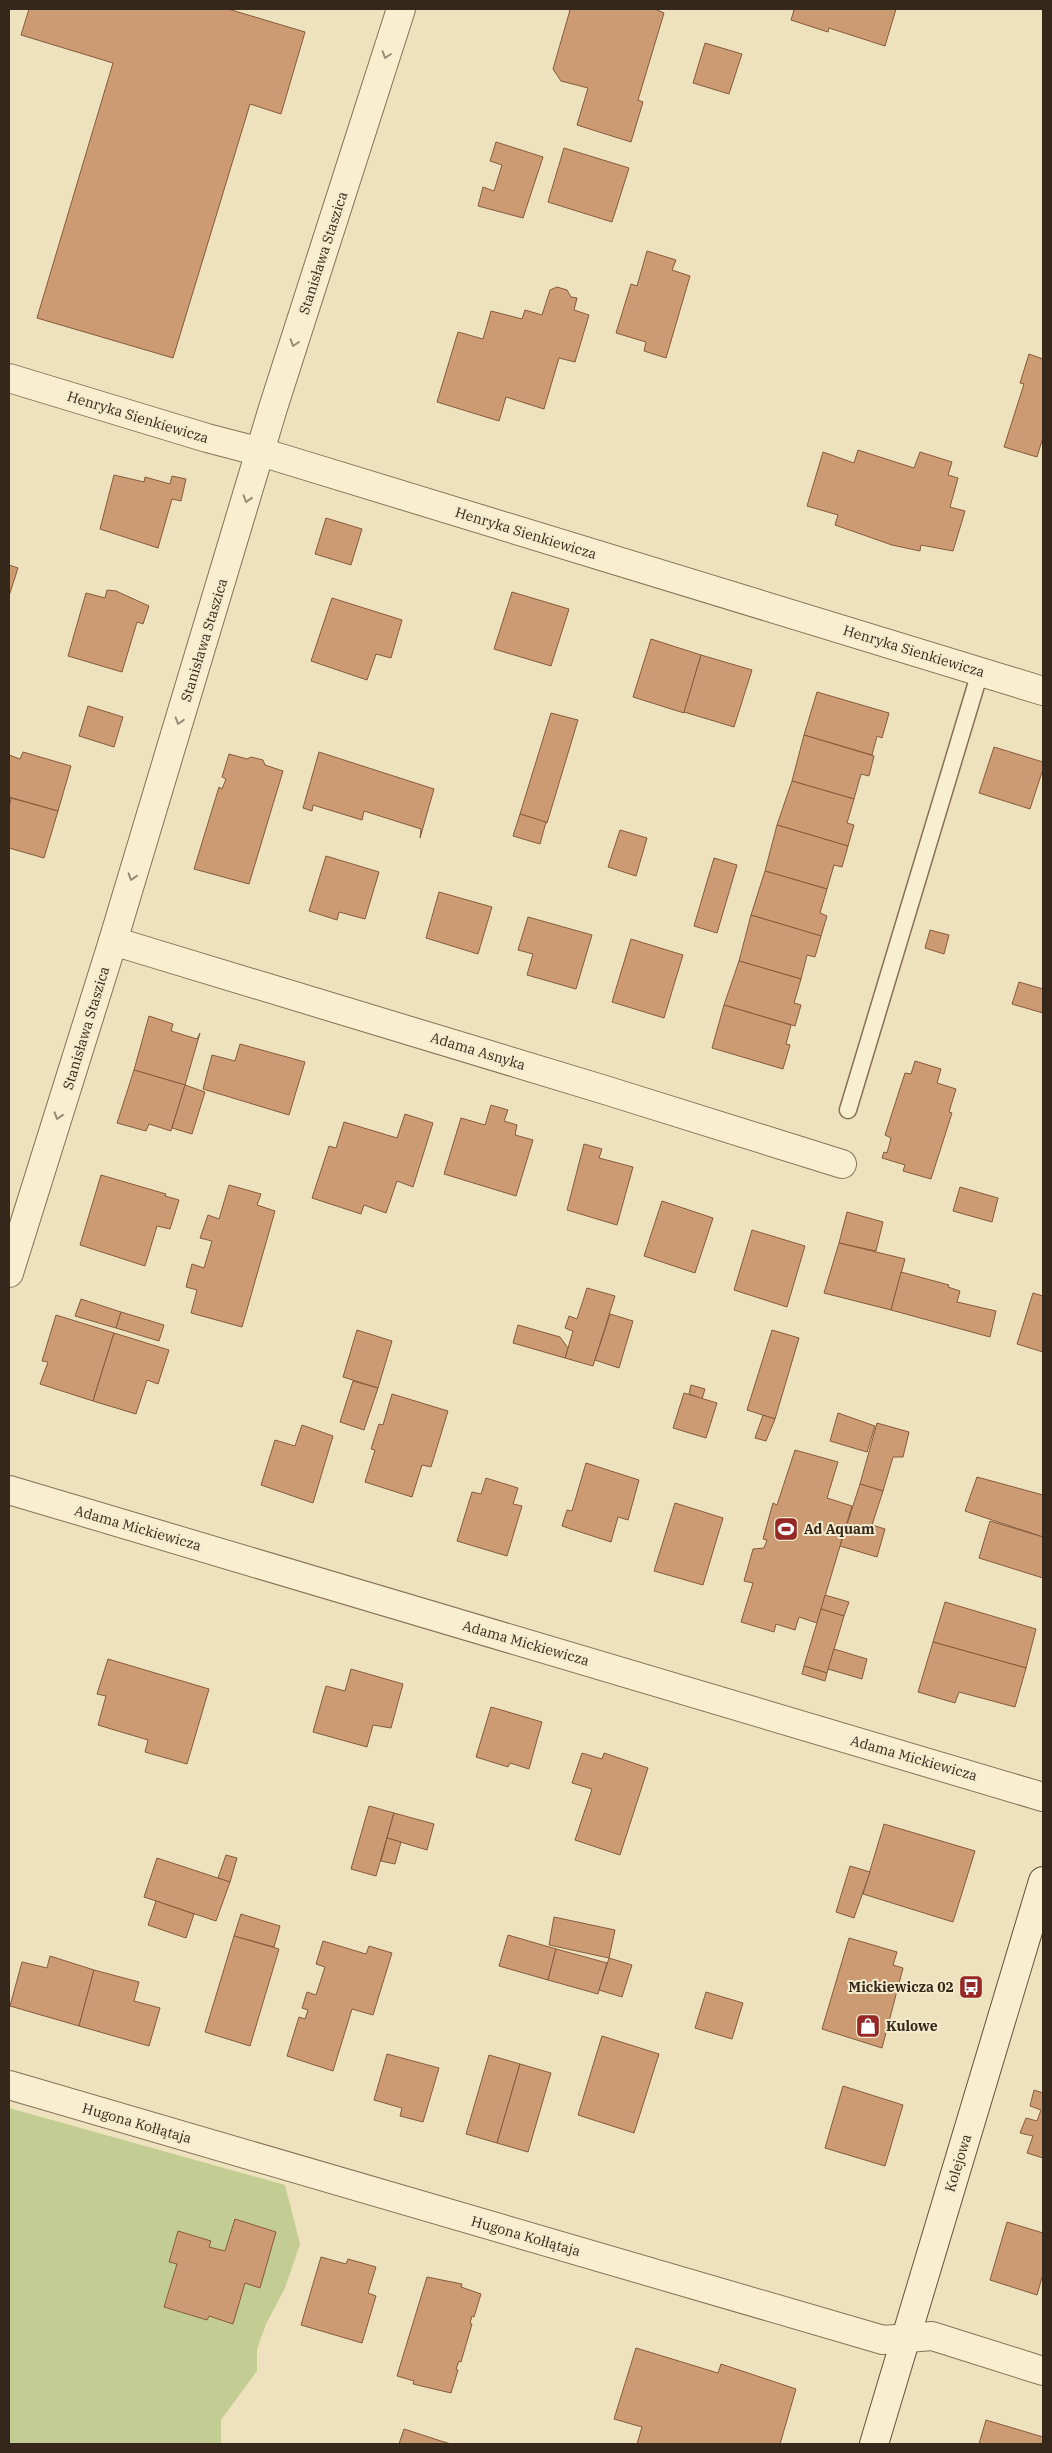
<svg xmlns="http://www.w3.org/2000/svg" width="1052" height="2453" viewBox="0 0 1052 2453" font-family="'IBM Plex Serif',serif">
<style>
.green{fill:#c3cc92}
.building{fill:#cd9b73;stroke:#855b3c}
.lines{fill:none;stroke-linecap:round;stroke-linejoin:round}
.lane-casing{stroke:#867156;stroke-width:19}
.street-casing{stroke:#867156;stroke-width:30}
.secondary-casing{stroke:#67523a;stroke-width:30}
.lane{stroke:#f9eed0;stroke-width:16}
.street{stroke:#f9eed0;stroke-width:28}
.secondary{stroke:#f9eed0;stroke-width:28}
.oneway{stroke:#978b76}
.labels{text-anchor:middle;stroke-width:4;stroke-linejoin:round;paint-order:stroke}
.street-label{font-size:14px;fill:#35281b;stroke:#f5ebcd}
.poi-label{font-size:14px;font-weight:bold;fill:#35281b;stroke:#f5ebcd;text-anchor:start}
</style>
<rect width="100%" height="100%" fill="#eee1bd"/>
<!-- green -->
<polygon class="green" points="9,2108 285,2185 300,2244 285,2288 266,2324 257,2349 257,2371 221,2420 221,2444 9,2444"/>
<!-- building -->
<g class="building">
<polygon points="29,9 228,9 305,32 281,114 250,104 173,358 37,318 113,63 21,35"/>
<polygon points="566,9 655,9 664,13 638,100 643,102 631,142 577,125 588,88 561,81 553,69 570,10"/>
<polygon points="791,9 896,9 885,46 829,28 828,32 791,20 794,10"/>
<polygon points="705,43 742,54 729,94 693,83"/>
<polygon points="496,142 543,157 523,218 478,206 483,187 494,191 502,165 490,161"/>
<polygon points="564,148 629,168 612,222 548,202"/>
<polygon points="647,251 676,260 672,270 690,276 666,358 644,351 646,342 616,333 631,284 637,286"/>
<polygon points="557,287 567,290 571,297 577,298 574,310 589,315 575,362 559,358 544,409 506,397 499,421 437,402 458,332 483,339 491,311 522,319 525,310 542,315 550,290"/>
<polygon points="1029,354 1043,359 1043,437 1037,457 1004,447 1024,384 1020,383"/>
<polygon points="858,450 914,468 920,452 952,462 948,475 958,478 950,507 965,511 953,551 921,545 920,551 892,545 835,525 838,515 807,506 823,452 854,463"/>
<polygon points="114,475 144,482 145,477 170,484 172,476 186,479 181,501 172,499 158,548 100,529"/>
<polygon points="326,518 362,529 351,565 315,554"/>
<polygon points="9,565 18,568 9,596"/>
<polygon points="107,590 116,591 149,606 143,624 137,622 122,672 68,656 86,593 105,598"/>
<polygon points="512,592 569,609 551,666 494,649"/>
<polygon points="332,598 402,620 391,658 376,654 367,680 311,661"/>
<polygon points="651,639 701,655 684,713 633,697"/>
<polygon points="701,655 752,670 734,727 684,712"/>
<polygon points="817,692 889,713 882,738 877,736 872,755 804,735"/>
<polygon points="88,706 123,717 114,747 79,736"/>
<polygon points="551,713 578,720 547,823 520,814"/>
<polygon points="804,735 874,756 869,776 861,774 854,799 792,781"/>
<polygon points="994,747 1043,762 1043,769 1030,809 979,793"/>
<polygon points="23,752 71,766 58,811 9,797 9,755 20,759"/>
<polygon points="319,752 434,789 420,838 421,829 364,811 362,820 313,805 312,811 303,808"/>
<polygon points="229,754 247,759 251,757 263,760 265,765 283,771 249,884 194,869 219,787 222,789 226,779 222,777"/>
<polygon points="792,781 854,799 847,823 854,825 848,846 777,825"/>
<polygon points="11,798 58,811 44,858 9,848 9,807"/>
<polygon points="520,814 546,822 540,844 513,836"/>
<polygon points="777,825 848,846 842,867 834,865 827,889 765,871"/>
<polygon points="620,830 647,838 636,876 608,867"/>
<polygon points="326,856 379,872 365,919 339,912 337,920 309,911"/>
<polygon points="714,858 737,865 717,933 694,926"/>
<polygon points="765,871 827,889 820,913 827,916 821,936 751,915"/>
<polygon points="439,892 492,907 478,954 426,938"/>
<polygon points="751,915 821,936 815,957 807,955 801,979 739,961"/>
<polygon points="528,917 592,935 576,989 527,975 533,954 518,950"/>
<polygon points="930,930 949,935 944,954 925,948"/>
<polygon points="631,939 683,955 664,1018 612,1002"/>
<polygon points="739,961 801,979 794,1003 801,1005 795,1026 724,1005"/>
<polygon points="1019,982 1043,989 1043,1013 1012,1004"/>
<polygon points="724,1005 791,1025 786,1044 790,1045 783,1069 712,1048"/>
<polygon points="149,1016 173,1024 171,1031 197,1039 200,1033 185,1085 134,1070"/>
<polygon points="240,1044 305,1062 289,1115 203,1089 212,1055 235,1061"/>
<polygon points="915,1061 941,1069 937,1083 956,1089 949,1112 952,1113 931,1179 903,1171 905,1165 882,1158 884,1152 887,1153 891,1138 885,1135 905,1073 911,1074"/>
<polygon points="134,1070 185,1085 171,1131 149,1124 146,1131 117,1123"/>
<polygon points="185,1085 205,1092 192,1134 172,1128"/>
<polygon points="491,1105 508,1110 504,1121 517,1125 515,1135 533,1140 516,1196 444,1174 461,1118 485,1125"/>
<polygon points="405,1114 433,1123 413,1187 397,1181 386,1213 364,1205 361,1214 312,1198 329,1146 336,1148 344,1122 397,1138"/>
<polygon points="584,1144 602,1149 599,1158 633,1167 617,1225 567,1210"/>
<polygon points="101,1175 166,1194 165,1196 179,1200 170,1229 157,1226 145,1266 80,1245"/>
<polygon points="229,1185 261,1194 257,1205 275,1211 242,1327 191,1313 197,1290 186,1287 192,1264 204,1268 212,1241 200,1238 208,1215 219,1219"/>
<polygon points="960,1187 998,1198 992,1222 953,1211"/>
<polygon points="662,1201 713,1218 695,1273 644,1256"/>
<polygon points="847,1212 883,1222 876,1251 839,1243"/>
<polygon points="752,1230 805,1246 787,1307 734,1290"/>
<polygon points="839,1243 905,1259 891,1310 824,1293"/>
<polygon points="901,1272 949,1285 948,1287 960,1291 957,1302 996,1311 990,1337 891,1310"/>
<polygon points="587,1288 615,1296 593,1366 565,1358 573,1331 565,1328 569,1316 577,1319"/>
<polygon points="1033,1293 1043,1296 1043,1352 1017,1344"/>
<polygon points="81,1299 121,1312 116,1328 75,1316"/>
<polygon points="121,1312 164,1325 159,1341 116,1328"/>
<polygon points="610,1314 633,1321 619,1368 595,1360"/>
<polygon points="56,1315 114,1333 93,1401 40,1384 48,1362 42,1361"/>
<polygon points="518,1325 560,1337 568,1348 565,1358 513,1343"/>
<polygon points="357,1330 392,1341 378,1388 343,1377"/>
<polygon points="772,1330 799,1338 775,1419 747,1410"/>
<polygon points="114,1333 169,1350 158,1384 147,1380 136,1414 93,1401"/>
<polygon points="353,1381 378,1388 364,1430 340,1422"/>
<polygon points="691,1385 705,1389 702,1399 689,1394"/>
<polygon points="684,1393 717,1403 706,1438 673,1428"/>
<polygon points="392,1394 448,1411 431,1467 422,1465 412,1497 365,1482 375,1450 371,1449 379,1424 383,1425"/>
<polygon points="838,1413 875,1426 867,1452 830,1441"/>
<polygon points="763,1415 775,1419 766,1441 755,1438"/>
<polygon points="877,1423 909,1432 903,1457 893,1457 883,1491 860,1484"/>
<polygon points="302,1425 333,1436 313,1503 261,1485 275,1440 295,1446"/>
<polygon points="795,1450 838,1462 827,1498 852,1506 817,1623 799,1617 795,1630 776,1624 774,1632 741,1622 753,1583 744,1581 753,1549 764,1548 767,1540 763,1539 773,1503 777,1505"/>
<polygon points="586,1463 639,1480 628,1520 618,1517 611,1542 562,1526 567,1510 572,1511"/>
<polygon points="977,1477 1043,1495 1043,1537 965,1511"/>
<polygon points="486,1478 518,1488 513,1504 522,1506 507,1556 457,1541 472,1492 481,1494"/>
<polygon points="860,1484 883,1491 872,1525 885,1529 877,1557 840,1546"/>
<polygon points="675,1503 723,1518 703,1585 654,1571"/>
<polygon points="990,1521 1043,1537 1043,1578 979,1558"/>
<polygon points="825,1595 849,1602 844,1616 821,1609"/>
<polygon points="945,1602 1036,1629 1026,1668 933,1642"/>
<polygon points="821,1609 844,1616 827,1673 804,1666"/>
<polygon points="933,1642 1026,1668 1015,1707 959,1692 955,1703 918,1692"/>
<polygon points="834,1649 867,1659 862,1679 828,1669"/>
<polygon points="108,1659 209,1689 187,1764 145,1752 148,1740 98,1725 106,1696 97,1694"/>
<polygon points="804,1666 827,1673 825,1681 802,1674"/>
<polygon points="351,1669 403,1684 391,1728 373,1725 367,1747 313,1732 326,1686 345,1691"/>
<polygon points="491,1707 542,1722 529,1769 510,1763 508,1767 476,1757"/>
<polygon points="582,1753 602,1759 604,1753 648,1768 620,1855 575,1840 592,1789 572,1783"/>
<polygon points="369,1806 394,1813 376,1876 351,1869"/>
<polygon points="394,1813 434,1824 427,1850 387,1838"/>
<polygon points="884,1824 975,1851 953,1922 863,1894"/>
<polygon points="387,1838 401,1842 395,1864 381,1861"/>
<polygon points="226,1855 237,1858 230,1882 218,1878"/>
<polygon points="157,1858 230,1882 216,1921 144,1897"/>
<polygon points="850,1866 870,1872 854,1918 836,1912"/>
<polygon points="156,1901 194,1914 186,1938 148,1925"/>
<polygon points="241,1914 280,1926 274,1947 234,1936"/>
<polygon points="554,1917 615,1930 609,1958 549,1945"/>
<polygon points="508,1935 556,1949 548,1980 499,1966"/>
<polygon points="234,1936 279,1949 250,2046 205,2032"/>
<polygon points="849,1938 897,1952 893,1965 903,1968 882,2048 822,2029"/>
<polygon points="323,1941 366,1954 369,1946 392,1953 373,2015 352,2009 333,2071 287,2056 299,2017 305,2019 308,2010 302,2008 307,1992 316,1995 325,1967 316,1964"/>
<polygon points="556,1949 607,1963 598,1994 548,1980"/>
<polygon points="50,1956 94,1970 79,2026 10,2006 22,1962 47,1968"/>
<polygon points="609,1958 632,1965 622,1997 599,1990"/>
<polygon points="94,1970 139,1982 134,2001 160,2008 149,2046 79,2026"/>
<polygon points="706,1992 743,2003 732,2039 695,2028"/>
<polygon points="602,2036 659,2054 634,2133 578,2115"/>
<polygon points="387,2054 439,2068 423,2122 400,2116 402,2108 374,2100"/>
<polygon points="489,2055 520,2064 497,2143 466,2134"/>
<polygon points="520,2064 551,2073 528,2152 497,2143"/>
<polygon points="843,2086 903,2105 885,2166 825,2148"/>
<polygon points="1034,2090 1043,2093 1043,2158 1027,2153 1033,2136 1020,2133 1026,2118 1037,2121 1041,2110 1030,2106"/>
<polygon points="235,2219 276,2232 260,2288 245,2283 233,2324 209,2316 207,2320 164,2307 177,2264 169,2262 178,2231 211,2241 209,2247 225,2251"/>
<polygon points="1007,2222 1043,2233 1043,2274 1037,2295 990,2280"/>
<polygon points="321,2257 346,2264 348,2259 376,2267 368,2293 376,2296 362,2343 301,2325"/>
<polygon points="427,2277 462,2284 461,2287 481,2294 474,2317 472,2316 470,2323 472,2324 461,2362 459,2361 456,2369 458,2370 451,2393 413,2384 414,2381 397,2376"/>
<polygon points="636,2348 718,2373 721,2364 796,2389 780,2444 637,2444 642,2427 614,2419"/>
<polygon points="986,2420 1043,2437 1043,2444 979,2444"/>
<polygon points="404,2429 441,2441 451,2444 399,2444"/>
</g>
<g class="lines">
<defs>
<polyline id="lane" points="848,1110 980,672"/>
<g id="street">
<polyline points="9,378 207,438 261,452 1043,691"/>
<polyline points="113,941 605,1090 842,1164"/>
<polyline points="9,1273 113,941 273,408 401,9"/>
<polyline points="9,1490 1043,1797"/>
<polyline points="9,2085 883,2340 932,2336 1043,2371"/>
</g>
<polyline id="secondary" points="874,2444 1043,1881"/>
</defs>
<!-- lane casing -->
<use href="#lane" class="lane-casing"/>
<!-- street casing -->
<use href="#street" class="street-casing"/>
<!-- secondary casing -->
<use href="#secondary" class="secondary-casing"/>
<!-- lane -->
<use href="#lane" class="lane"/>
<!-- street -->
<use href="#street" class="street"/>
<!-- secondary -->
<use href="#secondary" class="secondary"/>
</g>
<!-- one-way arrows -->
<defs><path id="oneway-chevron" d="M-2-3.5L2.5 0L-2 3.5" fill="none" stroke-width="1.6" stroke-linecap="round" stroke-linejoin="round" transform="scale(1.25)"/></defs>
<g class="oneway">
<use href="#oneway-chevron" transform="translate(386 55) rotate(108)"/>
<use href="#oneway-chevron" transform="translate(294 343) rotate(108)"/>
<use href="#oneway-chevron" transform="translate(247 499) rotate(107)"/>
<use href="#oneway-chevron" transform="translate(179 721) rotate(107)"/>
<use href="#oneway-chevron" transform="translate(132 877) rotate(107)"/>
<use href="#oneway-chevron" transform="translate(58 1116) rotate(107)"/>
</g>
<!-- icons -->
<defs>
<symbol id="stadium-square" viewBox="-11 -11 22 22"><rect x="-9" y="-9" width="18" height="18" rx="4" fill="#952826" stroke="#f5ebcd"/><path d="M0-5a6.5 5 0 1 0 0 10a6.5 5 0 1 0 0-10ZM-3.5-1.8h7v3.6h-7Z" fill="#fff"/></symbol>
<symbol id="bus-square" viewBox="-11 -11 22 22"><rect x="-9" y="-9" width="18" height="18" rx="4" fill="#952826" stroke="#f5ebcd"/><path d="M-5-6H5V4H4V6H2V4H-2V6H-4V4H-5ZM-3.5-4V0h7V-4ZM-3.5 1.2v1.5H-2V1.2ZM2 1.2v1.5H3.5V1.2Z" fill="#fff"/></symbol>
<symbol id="shop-square" viewBox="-11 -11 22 22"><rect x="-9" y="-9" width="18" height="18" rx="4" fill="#952826" stroke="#f5ebcd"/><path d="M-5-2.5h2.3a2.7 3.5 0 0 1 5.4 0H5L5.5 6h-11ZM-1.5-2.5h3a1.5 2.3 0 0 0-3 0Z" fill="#fff"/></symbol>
</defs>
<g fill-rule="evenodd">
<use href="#stadium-square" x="772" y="1515" width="28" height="28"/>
<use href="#bus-square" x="957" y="1973" width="28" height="28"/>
<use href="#shop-square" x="854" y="2012" width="28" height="28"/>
</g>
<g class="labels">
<!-- street labels -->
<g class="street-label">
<text transform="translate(323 253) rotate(-72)" y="5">Stanisława Staszica</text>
<text transform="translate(138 417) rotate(17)" y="5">Henryka Sienkiewicza</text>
<text transform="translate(526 533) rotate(17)" y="5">Henryka Sienkiewicza</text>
<text transform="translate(204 640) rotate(-73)" y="5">Stanisława Staszica</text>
<text transform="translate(914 651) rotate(17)" y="5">Henryka Sienkiewicza</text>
<text transform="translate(86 1028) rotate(-73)" y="5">Stanisława Staszica</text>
<text transform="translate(478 1051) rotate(17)" y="5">Adama Asnyka</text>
<text transform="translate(138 1528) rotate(16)" y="5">Adama Mickiewicza</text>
<text transform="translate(526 1643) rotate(16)" y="5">Adama Mickiewicza</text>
<text transform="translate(914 1758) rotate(16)" y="5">Adama Mickiewicza</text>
<text transform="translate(137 2123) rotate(16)" y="5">Hugona Kołłątaja</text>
<text transform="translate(958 2163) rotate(-73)" y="5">Kolejowa</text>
<text transform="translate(526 2236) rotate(16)" y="5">Hugona Kołłątaja</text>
</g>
<!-- poi labels -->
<g class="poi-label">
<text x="804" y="1534">Ad Aquam</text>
<text x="954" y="1992" text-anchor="end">Mickiewicza 02</text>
<text x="886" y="2031">Kulowe</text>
</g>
</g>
<!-- border -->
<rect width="1052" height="2453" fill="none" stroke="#35281b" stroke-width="20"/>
</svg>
